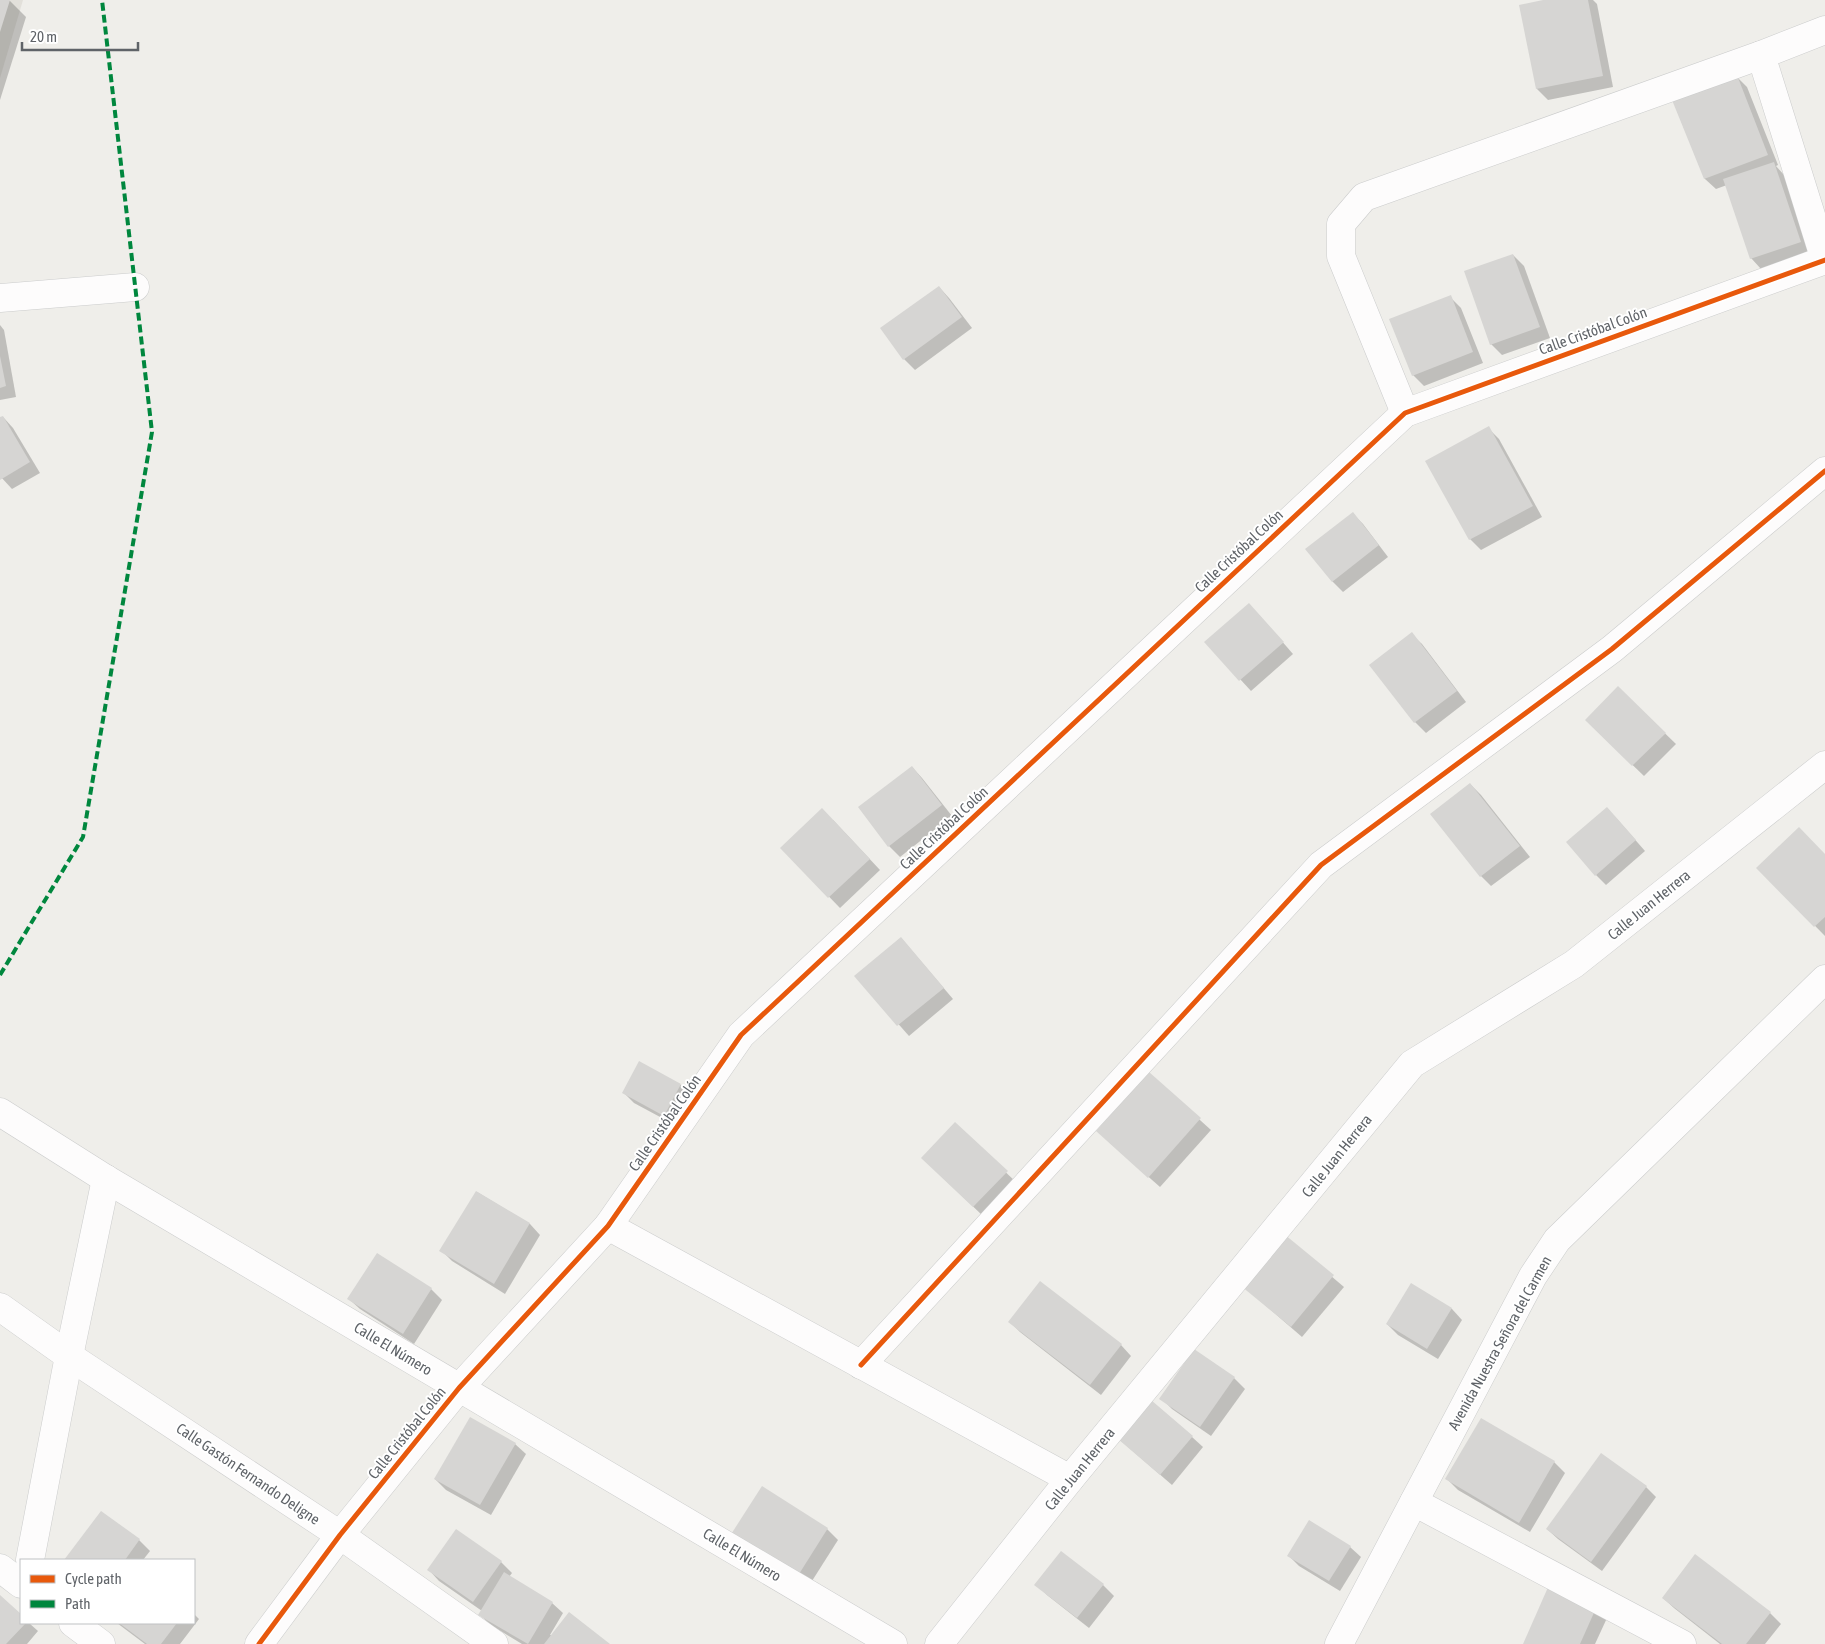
<svg xmlns="http://www.w3.org/2000/svg" width="1825" height="1644" viewBox="0 0 1825 1644" font-family="'Asap Condensed',sans-serif">
<style>
.education{fill:#e2e0da}
.shadow{fill:#0003}
.building{fill:#d6d5d3}
.lines{fill:none;stroke-linecap:round;stroke-linejoin:round}
.minor-casing{stroke:#cbcccc;stroke-width:29}
.minor{stroke:#fdfcfc;stroke-width:28}
.quiet{stroke:#00873e;stroke-width:4;stroke-dasharray:8 4;stroke-linecap:butt}
.cycleway-casing{stroke:#fff;stroke-width:8}
.cycleway{stroke:#e8590c;stroke-width:5}
.labels{text-anchor:middle;stroke-width:4;stroke-linejoin:round;paint-order:stroke}
.street-label{font-size:15px;fill:#5f6368;stroke:#fff}
</style>
<rect width="100%" height="100%" fill="#efeeea"/>
<!-- education -->
<polygon class="education" points="0,0 23,0 0,78"/>
<!-- shadow -->
<g class="shadow">
<polygon points="0,0 10,1 26,17 0,100"/>
<polygon points="1550,0 1593,0 1597,4 1613,87 1548,100 1537,89 1521,6"/>
<polygon points="1736,76 1747,87 1778,165 1776,166 1784,175 1811,253 1761,269 1751,258 1727,185 1716,189 1705,179 1674,101"/>
<polygon points="1513,255 1524,266 1550,338 1502,355 1491,344"/>
<polygon points="939,287 949,298 972,328 915,370 904,359"/>
<polygon points="1450,297 1461,308 1483,363 1424,386 1413,375"/>
<polygon points="0,325 4,330 16,397 0,400"/>
<polygon points="3,417 13,428 40,473 12,489 0,476 0,419"/>
<polygon points="1488,428 1499,439 1542,517 1481,550 1470,539 1427,462"/>
<polygon points="1353,514 1363,524 1388,557 1343,592 1332,581"/>
<polygon points="1259,615 1293,654 1251,691 1206,642"/>
<polygon points="1411,634 1422,644 1466,702 1426,733 1415,722 1371,665"/>
<polygon points="1618,688 1676,744 1644,776 1586,720"/>
<polygon points="912,767 922,778 952,816 900,857 889,846 860,808"/>
<polygon points="1470,784 1481,795 1530,857 1491,886 1481,876"/>
<polygon points="1617,819 1645,851 1606,885 1596,875"/>
<polygon points="833,820 880,870 840,908 782,848"/>
<polygon points="1825,855 1825,936 1758,868"/>
<polygon points="901,938 953,999 909,1036 856,976"/>
<polygon points="1149,1074 1211,1130 1160,1187 1108,1141"/>
<polygon points="681,1085 691,1095 675,1125 634,1103 623,1092"/>
<polygon points="955,1124 1017,1183 984,1217 933,1168"/>
<polygon points="477,1192 530,1224 540,1235 505,1294 452,1261 441,1250"/>
<polygon points="1284,1236 1344,1287 1302,1337 1243,1286"/>
<polygon points="1412,1285 1452,1309 1462,1320 1438,1359 1398,1335 1387,1324"/>
<polygon points="431,1289 442,1300 414,1344 360,1309 349,1299"/>
<polygon points="1010,1322 1121,1345 1131,1356 1101,1395 1020,1332"/>
<polygon points="1234,1378 1245,1389 1211,1436 1172,1409 1161,1398"/>
<polygon points="1192,1437 1203,1447 1172,1485 1119,1439"/>
<polygon points="515,1444 526,1454 491,1515 446,1490 435,1479"/>
<polygon points="1554,1462 1565,1473 1530,1532 1458,1490 1447,1479"/>
<polygon points="1646,1487 1656,1497 1602,1571 1558,1539 1547,1529"/>
<polygon points="762,1488 827,1529 838,1540 805,1592"/>
<polygon points="101,1512 139,1540 150,1551 143,1560 66,1560"/>
<polygon points="1350,1547 1361,1557 1340,1591 1299,1566 1289,1556"/>
<polygon points="501,1562 512,1573 509,1577 552,1603 563,1613 550,1635 608,1644 522,1644 491,1625 480,1615 482,1611 439,1581 429,1570"/>
<polygon points="1036,1584 1103,1585 1114,1596 1089,1628 1047,1595"/>
<polygon points="0,1596 21,1616 21,1623 29,1623 38,1631 27,1644 0,1644"/>
<polygon points="1663,1598 1770,1613 1781,1624 1765,1644 1720,1644 1674,1608"/>
<polygon points="1596,1607 1607,1618 1595,1644 1524,1644"/>
<polygon points="194,1614 199,1619 180,1644 145,1644 117,1623 194,1623"/>
</g>
<!-- building -->
<g class="building">
<polygon points="0,0 10,0 0,32"/>
<polygon points="1543,0 1588,0 1603,76 1536,89 1519,5"/>
<polygon points="1737,75 1768,155 1704,179 1672,100"/>
<polygon points="1774,162 1801,242 1750,259 1723,179"/>
<polygon points="1513,254 1540,327 1490,345 1464,271"/>
<polygon points="939,286 962,317 903,360 880,328"/>
<polygon points="1451,295 1473,352 1412,376 1389,319"/>
<polygon points="0,356 6,386 0,388"/>
<polygon points="3,416 30,462 0,480 0,417"/>
<polygon points="1489,426 1533,506 1469,540 1425,461"/>
<polygon points="1353,512 1379,545 1332,582 1305,549"/>
<polygon points="1249,603 1284,642 1239,681 1204,642"/>
<polygon points="1412,632 1457,691 1414,723 1369,665"/>
<polygon points="1618,686 1666,733 1632,766 1585,720"/>
<polygon points="912,766 942,805 888,847 858,807"/>
<polygon points="1470,783 1520,846 1480,877 1430,814"/>
<polygon points="1607,807 1636,840 1595,876 1566,842"/>
<polygon points="822,808 870,859 828,898 780,848"/>
<polygon points="1799,827 1825,854 1825,917 1814,927 1756,868"/>
<polygon points="901,937 944,988 897,1026 854,976"/>
<polygon points="639,1061 681,1084 664,1116 622,1093"/>
<polygon points="1149,1072 1201,1118 1148,1178 1096,1131"/>
<polygon points="955,1122 1008,1171 973,1207 921,1158"/>
<polygon points="476,1191 530,1223 494,1284 439,1251"/>
<polygon points="1284,1234 1334,1275 1291,1327 1241,1286"/>
<polygon points="377,1253 432,1288 403,1334 347,1299"/>
<polygon points="1040,1281 1122,1344 1090,1385 1008,1322"/>
<polygon points="1411,1283 1452,1308 1427,1349 1386,1324"/>
<polygon points="1194,1349 1235,1377 1200,1427 1159,1399"/>
<polygon points="1151,1400 1193,1436 1160,1475 1118,1439"/>
<polygon points="470,1417 516,1443 480,1505 434,1479"/>
<polygon points="1481,1418 1555,1461 1519,1523 1445,1479"/>
<polygon points="1601,1453 1647,1486 1591,1562 1546,1529"/>
<polygon points="762,1486 828,1528 794,1582 728,1539"/>
<polygon points="101,1511 140,1539 125,1560 64,1560"/>
<polygon points="1309,1520 1351,1546 1329,1581 1287,1556"/>
<polygon points="456,1529 502,1561 473,1602 427,1570"/>
<polygon points="1061,1551 1104,1584 1077,1618 1034,1585"/>
<polygon points="1695,1554 1771,1612 1746,1644 1722,1644 1662,1598"/>
<polygon points="504,1572 553,1602 528,1644 478,1615"/>
<polygon points="1549,1585 1597,1606 1580,1644 1523,1644"/>
<polygon points="0,1595 21,1614 21,1623 26,1623 6,1644 0,1644"/>
<polygon points="569,1612 610,1644 544,1644"/>
<polygon points="119,1623 177,1623 161,1644 147,1644"/>
</g>
<g class="lines">
<defs>
<g id="minor">
<polyline points="1761,55 1825,260"/>
<polyline points="0,298 135,287"/>
<polyline points="1405,413 1341,256 1341,224 1364,197 1761,55 1825,30"/>
<polyline points="0,1112 106,1179 893,1644"/>
<polyline points="608,1226 1070,1479"/>
<polyline points="0,1307 69,1356 340,1535 494,1644"/>
<polyline points="861,1365 1321,865 1612,649 1825,471"/>
<polyline points="1414,1502 1682,1644"/>
<polyline points="30,1560 69,1356 106,1179"/>
<polyline points="0,1568 21,1584"/>
<polyline points="73,1623 101,1644"/>
<polyline points="259,1644 340,1535 459,1388 608,1226 741,1035 1405,413 1825,260"/>
<polyline points="939,1644 1070,1479 1412,1064 1574,964 1825,765"/>
<polyline points="1339,1644 1533,1276 1557,1240 1825,979"/>
</g>
</defs>
<!-- minor casing -->
<use href="#minor" class="minor-casing"/>
<!-- minor -->
<use href="#minor" class="minor"/>
<!-- quiet -->
<polyline class="quiet" points="0,975 83,837 152,432 102,0"/>
<defs>
<g id="cycleway">
<polyline points="861,1365 1321,865 1612,649 1825,471"/>
<polyline points="259,1644 340,1535 459,1388 608,1226 741,1035 1405,413 1825,260"/>
</g>
</defs>
<!-- cycleway casing -->
<use href="#cycleway" class="cycleway-casing"/>
<!-- cycleway -->
<use href="#cycleway" class="cycleway"/>
</g>
<g class="labels">
<!-- street labels -->
<g class="street-label">
<text transform="translate(1593 331) rotate(-20)" y="5">Calle Cristóbal Colón</text>
<text transform="translate(1239 551) rotate(-43)" y="5">Calle Cristóbal Colón</text>
<text transform="translate(944 828) rotate(-43)" y="5">Calle Cristóbal Colón</text>
<text transform="translate(1649 905) rotate(-39)" y="5">Calle Juan Herrera</text>
<text transform="translate(665 1123) rotate(-55)" y="5">Calle Cristóbal Colón</text>
<text transform="translate(1337 1156) rotate(-51)" y="5">Calle Juan Herrera</text>
<text transform="translate(1500 1343) rotate(-61)" y="5">Avenida Nuestra Señora del Carmen</text>
<text transform="translate(393 1349) rotate(31)" y="5">Calle El Número</text>
<text transform="translate(407 1433) rotate(-51)" y="5">Calle Cristóbal Colón</text>
<text transform="translate(1080 1469) rotate(-51)" y="5">Calle Juan Herrera</text>
<text transform="translate(248 1474) rotate(34)" y="5">Calle Gastón Fernando Deligne</text>
<text transform="translate(742 1555) rotate(31)" y="5">Calle El Número</text>
</g>
</g>
<!-- legend -->
<rect x="20" y="1559" width="175" height="65" fill="#ffffff" stroke="#bfc1c3"/>
<rect x="30" y="1575" width="25" height="8" fill="#e8590c" stroke="#bfc1c3"/>
<text x="65" y="1584" font-size="15" fill="#5f6368">Cycle path</text>
<rect x="30" y="1600" width="25" height="8" fill="#00873e" stroke="#bfc1c3"/>
<text x="65" y="1609" font-size="15" fill="#5f6368">Path</text>
<!-- scale -->
<path d="M22 42v8h116v-8" fill="none" stroke="#5f6368" stroke-width="2.5"/>
<text x="30" y="42" font-size="15" fill="#5f6368" stroke="#ffffff" stroke-width="4" paint-order="stroke">20 m</text>
</svg>
